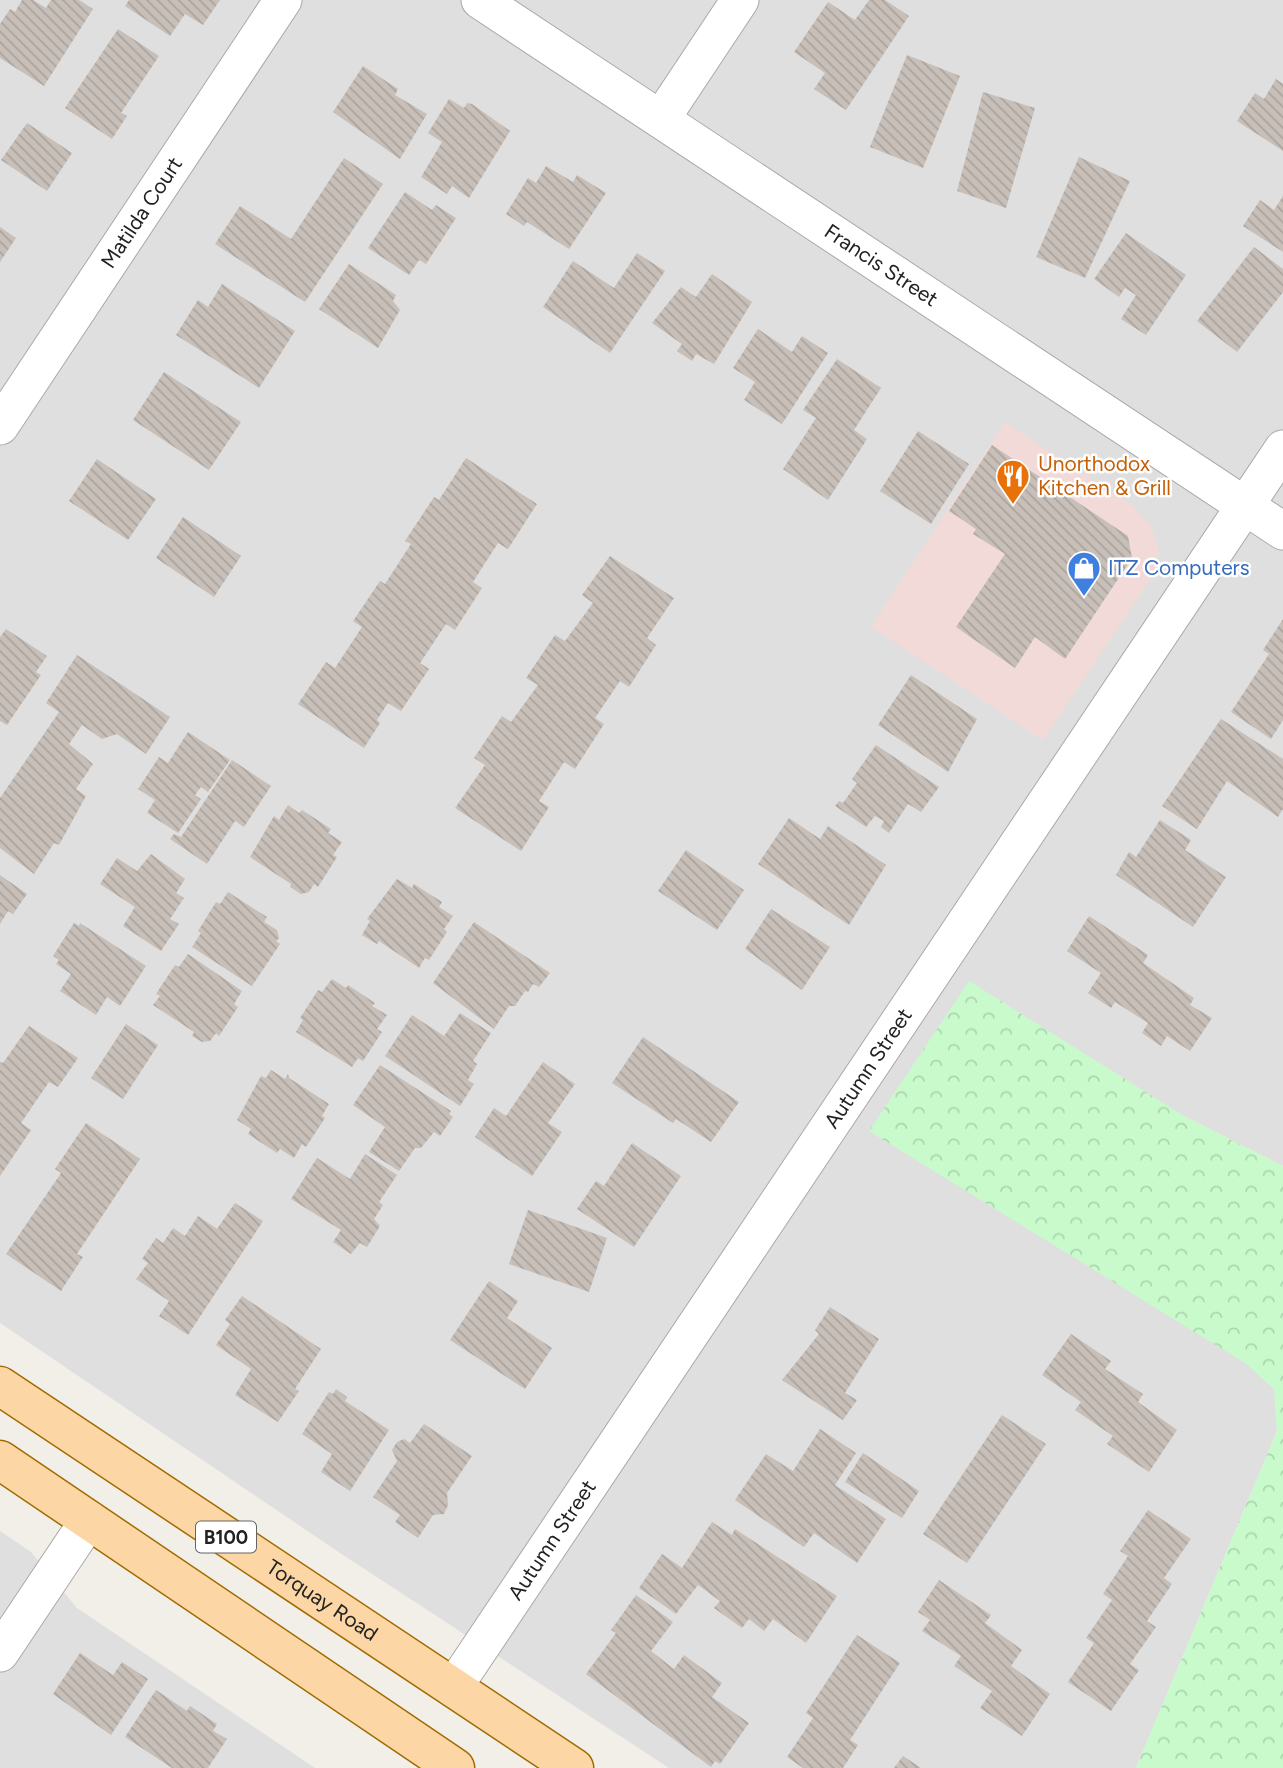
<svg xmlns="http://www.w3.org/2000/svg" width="1283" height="1768" viewBox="0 0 1283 1768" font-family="Figtree,sans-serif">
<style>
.residential{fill:#e0dfdf}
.commercial{fill:#f2dad9}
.park{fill:url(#park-crowns)}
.building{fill:url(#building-back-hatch)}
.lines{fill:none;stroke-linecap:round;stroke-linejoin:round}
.street-casing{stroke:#a9a9a9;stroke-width:39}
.primary-casing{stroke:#a06b00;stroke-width:41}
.street{stroke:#fff;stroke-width:37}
.primary{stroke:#fcd6a4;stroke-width:38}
.labels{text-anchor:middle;stroke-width:5;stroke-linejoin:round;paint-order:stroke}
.shield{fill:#fff;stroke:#646464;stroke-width:2}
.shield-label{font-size:19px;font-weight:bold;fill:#222}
.street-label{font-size:21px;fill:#222;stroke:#fff}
.food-label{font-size:21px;fill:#c56008;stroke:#fff;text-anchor:start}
.shop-label{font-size:21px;fill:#366cbe;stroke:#fff;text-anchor:start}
</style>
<defs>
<pattern id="park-crowns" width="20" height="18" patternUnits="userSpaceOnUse" patternTransform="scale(1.75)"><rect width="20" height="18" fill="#c8facc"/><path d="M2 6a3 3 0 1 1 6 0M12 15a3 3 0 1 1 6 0" fill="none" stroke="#acd6af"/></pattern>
<pattern id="building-back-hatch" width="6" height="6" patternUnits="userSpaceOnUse" patternTransform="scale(1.75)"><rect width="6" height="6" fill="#c7bfb8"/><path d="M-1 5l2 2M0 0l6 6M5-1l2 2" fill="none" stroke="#aba49e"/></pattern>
</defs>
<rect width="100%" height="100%" fill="#f2efe9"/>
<!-- residential -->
<g class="residential">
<polygon points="0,0 1283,0 1283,1166 1184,1116 1248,1365 1274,1389 1277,1431 1136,1768 669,1768 340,1553 0,1323"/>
<polygon points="0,1531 31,1552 77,1608 315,1768 0,1768"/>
</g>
<!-- commercial -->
<polygon class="commercial" points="1005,422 1132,505 1151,526 1159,551 1153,575 1043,740 871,627"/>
<!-- park -->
<polygon class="park" points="969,981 1184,1116 1283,1166 1283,1768 1136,1768 1277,1431 1274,1389 1248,1365 869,1131"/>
<!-- building -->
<g class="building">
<polygon points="22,0 33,0 46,8 51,0 79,0 93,9 44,86 0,58 0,24 10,9 15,12"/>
<polygon points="129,0 220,0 203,25 185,14 170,36 125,6"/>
<polygon points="869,0 885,0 909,16 846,110 814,89 825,73 794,52 828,2 855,20"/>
<polygon points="118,29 159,56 121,113 127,116 112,139 65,108"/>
<polygon points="907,55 960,76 923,168 870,147"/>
<polygon points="363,66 398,89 395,95 427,114 400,159 333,112"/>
<polygon points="1276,79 1283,84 1283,151 1237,121 1255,93 1264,99"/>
<polygon points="983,92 1035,108 1006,208 957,191"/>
<polygon points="449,99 464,108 467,103 472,104 510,131 469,198 452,186 447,194 421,177 442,142 428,133"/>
<polygon points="27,123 72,153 47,191 1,160"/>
<polygon points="1079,157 1130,181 1085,278 1036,257"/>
<polygon points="344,158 383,184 305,302 215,244 240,206 291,239"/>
<polygon points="546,166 573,182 577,175 606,193 569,249 527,222 524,226 506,214 528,178 536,183"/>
<polygon points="405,192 432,210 436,205 456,218 426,264 419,260 409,275 368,248"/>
<polygon points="1283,196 1283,252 1243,226 1260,200 1274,210"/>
<polygon points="0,227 16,238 0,262"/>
<polygon points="1126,233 1186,275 1146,335 1121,319 1136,295 1125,288 1119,297 1094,279"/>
<polygon points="1254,247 1283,269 1283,292 1237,352 1197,321"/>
<polygon points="637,253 665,271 610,353 543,307 573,261 614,288"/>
<polygon points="349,264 396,295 393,301 400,310 378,348 319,309"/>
<polygon points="712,274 752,302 714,364 696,354 692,361 677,351 682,344 652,323 681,287 696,297"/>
<polygon points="222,284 295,331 259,388 176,335 198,300 208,307"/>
<polygon points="758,329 792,352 802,336 828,353 782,424 744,400 755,382 733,368"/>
<polygon points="837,359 881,388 854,430 867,439 828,500 783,469 816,418 803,410"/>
<polygon points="164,372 241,422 209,470 133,420"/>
<polygon points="918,431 969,464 931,524 880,491"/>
<polygon points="992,445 1128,536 1132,558 1065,659 1035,637 1015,668 956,627 1005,554 973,534 976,529 949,511"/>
<polygon points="466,458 537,504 508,549 498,543 473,582 482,588 455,630 446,624 420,663 429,669 401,711 388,703 377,720 380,723 364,748 298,704 326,662 335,668 362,627 353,621 380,581 385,584 411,544 405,541 434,497 439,500"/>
<polygon points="97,459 156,499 128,540 69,501"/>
<polygon points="183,517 241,556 214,597 156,558"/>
<polygon points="610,556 674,598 647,638 656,645 629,687 620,681 595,718 604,724 575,769 564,762 539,801 549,807 521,851 455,808 485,765 474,758 502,716 511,722 538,685 526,678 555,635 565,641 593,603 582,595"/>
<polygon points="1283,619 1283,720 1271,739 1231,712 1269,654 1263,650"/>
<polygon points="6,629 47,656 36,672 41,675 7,725 0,721 0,637"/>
<polygon points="77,655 170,717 146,754 117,734 102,739 82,725 69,744 93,764 76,789 86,796 59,845 54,843 34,874 0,848 0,798 59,712 46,703"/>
<polygon points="911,675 977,719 948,772 878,725"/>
<polygon points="1221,719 1283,759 1283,809 1278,817 1227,781 1197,829 1162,806"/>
<polygon points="188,732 230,760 208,792 201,787 195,795 201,799 178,833 147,813 155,800 138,789 159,757 168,763"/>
<polygon points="876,745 939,787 921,812 908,804 889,833 881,827 884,821 875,816 866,827 835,806 839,801 843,803 857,783 852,779"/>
<polygon points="232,760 271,786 244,827 235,821 207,864 170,839 174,834 181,837"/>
<polygon points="288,805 299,813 302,810 331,829 328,833 342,842 333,855 337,857 318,887 314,884 309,892 301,894 290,887 291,884 250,857 274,816 279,820"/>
<polygon points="789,818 820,839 828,826 886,865 849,925 758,864"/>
<polygon points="1160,820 1191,840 1185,850 1226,877 1193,927 1116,875 1129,852 1136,857"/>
<polygon points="686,850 744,890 717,930 658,891"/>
<polygon points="151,854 185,879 176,893 184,898 170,919 179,924 161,951 123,926 135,907 100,884 117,858 137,871"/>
<polygon points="0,875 27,894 13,914 8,911 0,924"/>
<polygon points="397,879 412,888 414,884 442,902 439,907 453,916 444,929 447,932 429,960 425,958 419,968 379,941 377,944 362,935 370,921 367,919"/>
<polygon points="228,892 267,917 264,922 277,930 279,938 276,941 280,944 252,986 192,947 201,933 198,931 216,902 220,904"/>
<polygon points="771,909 830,947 802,990 745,949"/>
<polygon points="1089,916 1148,955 1143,963 1194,998 1190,1005 1212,1018 1190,1051 1167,1036 1161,1046 1142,1033 1148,1023 1115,1002 1111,1008 1088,993 1101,973 1067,951"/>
<polygon points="474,922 550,973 539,987 533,984 528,992 525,991 515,1006 509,1006 494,1029 433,983"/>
<polygon points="74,923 79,926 80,923 146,966 120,1006 107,997 96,1015 60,991 71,974 56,964 59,960 53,956"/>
<polygon points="188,954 242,991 234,1004 238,1007 219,1036 216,1033 210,1041 202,1042 192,1036 194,1032 153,1005 160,996 156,994 175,965 179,967"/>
<polygon points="332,979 346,988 348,985 375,1003 372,1006 387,1015 377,1029 382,1032 363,1061 358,1058 352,1067 296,1032 303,1020 300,1018 318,990 322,992"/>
<polygon points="460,1013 491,1033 473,1061 477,1064 468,1080 474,1084 460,1106 385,1056 412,1015 444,1036"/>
<polygon points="126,1024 158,1045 123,1099 91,1078"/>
<polygon points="29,1026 78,1058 58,1087 49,1082 21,1123 31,1130 0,1176 0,1062 3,1063"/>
<polygon points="643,1037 739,1102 711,1142 676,1119 673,1123 612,1083"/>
<polygon points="543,1062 575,1084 548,1123 562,1132 532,1176 475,1137 494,1108 506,1116"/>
<polygon points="380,1065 451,1111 449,1114 453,1117 440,1136 434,1132 421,1148 415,1148 399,1171 369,1152 385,1127 353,1105"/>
<polygon points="271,1070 285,1079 288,1074 289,1078 329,1104 322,1116 325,1118 306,1147 302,1144 294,1158 280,1149 277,1153 248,1134 251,1129 237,1120 261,1076 266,1078"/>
<polygon points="86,1123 140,1159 77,1254 83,1257 61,1291 6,1254 61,1173 55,1169"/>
<polygon points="632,1143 681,1176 634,1247 577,1209 596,1181 604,1186"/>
<polygon points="365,1154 397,1175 379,1202 383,1205 374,1219 380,1226 367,1247 360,1243 351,1254 333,1242 341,1230 291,1199 317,1158 350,1179"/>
<polygon points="235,1203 263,1221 188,1335 159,1316 169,1301 136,1279 148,1263 142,1259 156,1238 163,1243 173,1228 185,1236 198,1216 217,1229"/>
<polygon points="528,1210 607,1238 589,1292 509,1264"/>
<polygon points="489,1281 518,1301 507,1318 552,1348 525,1389 450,1340"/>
<polygon points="242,1296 321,1349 295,1389 299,1391 278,1422 235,1395 251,1369 216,1345 230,1324 225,1320"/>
<polygon points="830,1307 879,1339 845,1393 857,1400 843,1420 782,1380 819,1334 815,1330"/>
<polygon points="1071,1334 1111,1361 1105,1369 1143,1394 1138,1402 1177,1430 1149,1472 1107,1444 1113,1436 1075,1410 1081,1402 1042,1375"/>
<polygon points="336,1389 347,1397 345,1401 389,1430 350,1491 321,1472 332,1454 302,1434 329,1392 333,1394"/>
<polygon points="1002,1415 1046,1444 967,1563 923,1534"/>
<polygon points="424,1424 472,1456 447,1493 448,1505 444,1514 433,1515 418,1538 395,1522 400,1515 373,1497 397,1461 392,1450 397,1442 404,1439 410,1443"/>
<polygon points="820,1429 856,1453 835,1485 886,1519 857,1563 814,1533 804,1547 735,1500 766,1454 793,1471"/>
<polygon points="863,1453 919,1491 902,1518 845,1482"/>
<polygon points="1148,1510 1191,1539 1164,1578 1172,1584 1147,1621 1156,1627 1130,1664 1139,1670 1111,1711 1068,1682 1094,1643 1086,1638 1112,1600 1103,1594 1128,1556 1120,1551"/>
<polygon points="712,1522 732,1535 735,1529 837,1596 806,1643 773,1619 764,1631 749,1619 742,1628 714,1608 720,1601 698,1585 676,1614 639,1588 662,1554 682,1568"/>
<polygon points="939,1580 991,1615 985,1623 1022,1650 1011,1666 1050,1694 1022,1736 980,1708 992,1691 954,1666 961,1656 922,1631 930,1620 918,1612"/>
<polygon points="636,1595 673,1622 651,1651 674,1669 684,1655 722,1683 712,1697 749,1723 720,1764 715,1761 711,1767 586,1674 616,1633 611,1630"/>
<polygon points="857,1635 900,1663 850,1740 858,1745 843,1768 803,1768 787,1757 813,1718 806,1713"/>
<polygon points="80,1653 113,1675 122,1662 148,1679 111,1735 53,1694"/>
<polygon points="156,1690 187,1711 190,1706 217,1724 213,1731 227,1739 208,1768 172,1768 125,1737"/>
<polygon points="903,1756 921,1768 894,1768"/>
</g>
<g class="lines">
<defs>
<g id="street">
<path id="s1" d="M480,0L1283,531"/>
<polyline points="661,119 740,0"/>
<path id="s2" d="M0,426L283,0"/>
<polyline points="0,1653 89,1520"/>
<path id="s3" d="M453,1688L1283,449"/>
</g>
<g id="primary">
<path id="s4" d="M0,1386L574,1768"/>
<polyline points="0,1460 455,1768"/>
</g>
</defs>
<!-- street casing -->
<use href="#street" class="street-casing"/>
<!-- primary casing -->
<use href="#primary" class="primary-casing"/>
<!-- street -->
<use href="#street" class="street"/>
<!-- primary -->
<use href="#primary" class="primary"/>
</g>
<!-- icons -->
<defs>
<symbol id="restaurant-pin" viewBox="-11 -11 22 30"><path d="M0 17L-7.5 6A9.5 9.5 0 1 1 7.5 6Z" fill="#e8710a" stroke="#fff"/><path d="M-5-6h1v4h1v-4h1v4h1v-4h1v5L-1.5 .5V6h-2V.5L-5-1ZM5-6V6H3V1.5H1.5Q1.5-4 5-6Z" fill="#fff"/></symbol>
<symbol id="shop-pin" viewBox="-11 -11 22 30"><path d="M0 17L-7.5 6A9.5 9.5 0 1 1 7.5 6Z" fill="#3f7fe0" stroke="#fff"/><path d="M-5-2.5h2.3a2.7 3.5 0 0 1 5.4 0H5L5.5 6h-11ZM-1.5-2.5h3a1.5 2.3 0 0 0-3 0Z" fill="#fff"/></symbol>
</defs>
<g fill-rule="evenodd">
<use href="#restaurant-pin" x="994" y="457" width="38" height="52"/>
<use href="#shop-pin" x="1065" y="549" width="38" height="52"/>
</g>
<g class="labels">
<!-- shield labels -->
<rect class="shield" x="196" y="1521.5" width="60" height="31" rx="5"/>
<g class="shield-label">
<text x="226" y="1544">B100</text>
</g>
<!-- street labels -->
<g class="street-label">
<text dy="7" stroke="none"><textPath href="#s2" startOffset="256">Matilda Court</textPath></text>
<text dy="7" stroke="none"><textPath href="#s1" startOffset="481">Francis Street</textPath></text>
<text dy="7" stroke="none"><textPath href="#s3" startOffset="746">Autumn Street</textPath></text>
<text dy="7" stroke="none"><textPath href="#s3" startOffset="178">Autumn Street</textPath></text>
<text dy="7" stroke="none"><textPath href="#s4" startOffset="387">Torquay Road</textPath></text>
</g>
<!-- food labels -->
<g class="food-label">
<text x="1038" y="471">Unorthodox<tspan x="1038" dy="24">Kitchen &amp; Grill</tspan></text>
</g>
<!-- shop labels -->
<g class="shop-label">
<text x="1108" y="575">ITZ Computers</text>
</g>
</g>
</svg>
